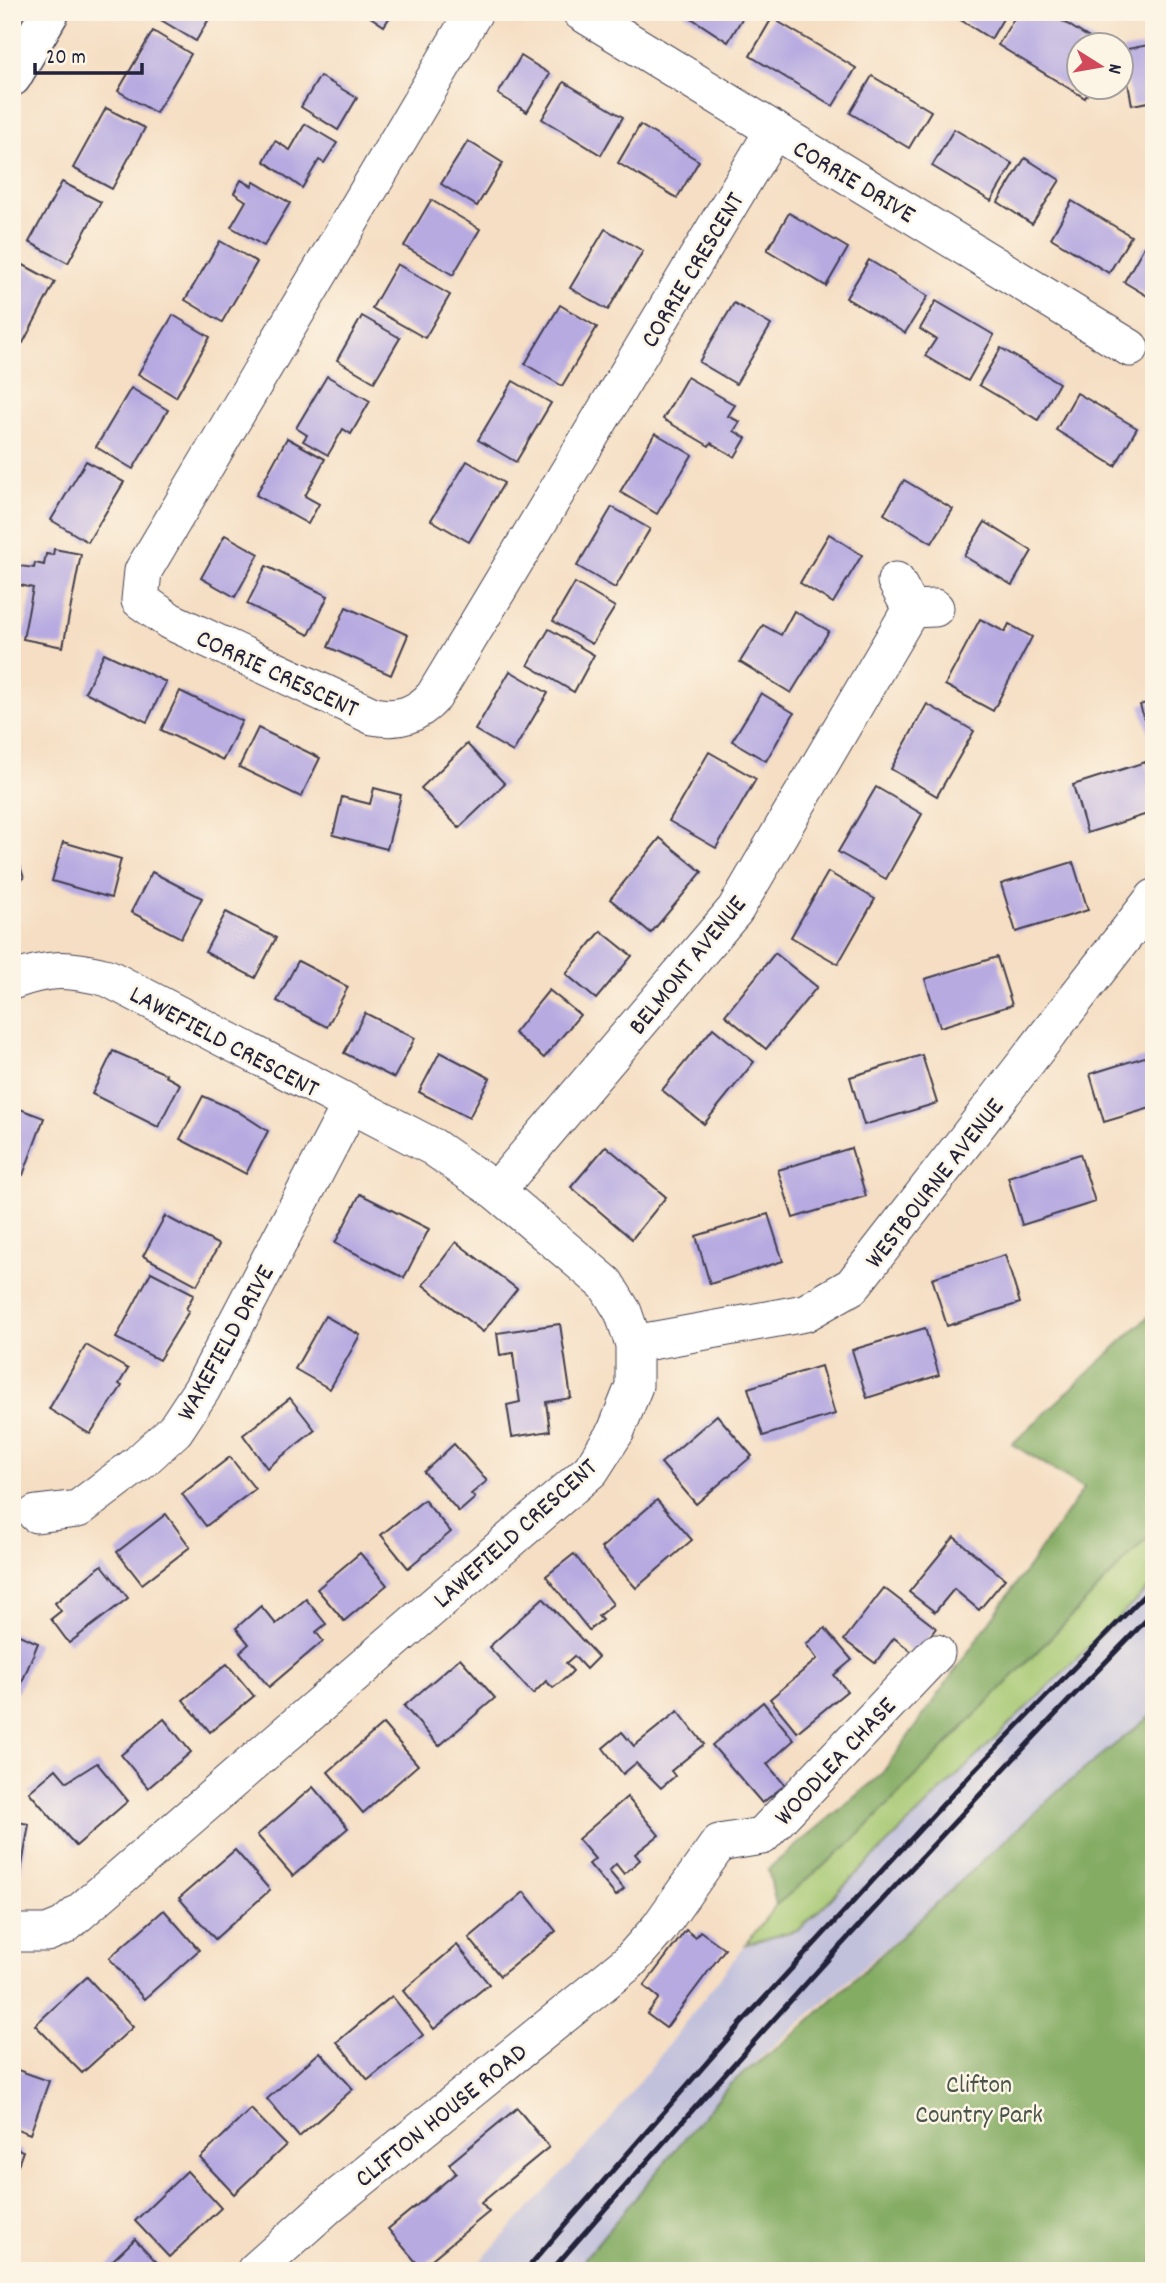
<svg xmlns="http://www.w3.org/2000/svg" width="1166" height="2283" viewBox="0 0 1166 2283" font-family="Dekko,sans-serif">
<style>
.industrial{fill:#c2c1dc}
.green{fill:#a5c771;stroke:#647456;stroke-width:2}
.forest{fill:#84ac63;stroke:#53674f;stroke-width:2}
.building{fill:#b7aae1}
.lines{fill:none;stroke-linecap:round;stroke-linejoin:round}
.minor-casing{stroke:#423e4f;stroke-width:39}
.major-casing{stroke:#423e4f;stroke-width:41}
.minor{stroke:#fff;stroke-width:37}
.major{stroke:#fff;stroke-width:38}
.rail{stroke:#22223b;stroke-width:5}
.labels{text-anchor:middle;stroke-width:5;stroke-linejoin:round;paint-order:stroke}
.street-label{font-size:26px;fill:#22223b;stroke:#fcf5e5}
.park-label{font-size:26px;fill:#49544b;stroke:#fcf5e5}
</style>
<rect width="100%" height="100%" fill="#fcf5e5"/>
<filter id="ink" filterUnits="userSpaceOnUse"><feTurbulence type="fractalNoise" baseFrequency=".0143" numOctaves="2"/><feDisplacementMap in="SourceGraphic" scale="14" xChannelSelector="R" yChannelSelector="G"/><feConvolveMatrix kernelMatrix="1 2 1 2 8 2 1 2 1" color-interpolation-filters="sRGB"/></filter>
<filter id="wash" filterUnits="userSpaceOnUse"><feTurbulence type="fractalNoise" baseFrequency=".00686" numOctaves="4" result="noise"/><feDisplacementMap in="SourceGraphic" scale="28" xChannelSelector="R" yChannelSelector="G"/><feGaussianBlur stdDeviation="1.57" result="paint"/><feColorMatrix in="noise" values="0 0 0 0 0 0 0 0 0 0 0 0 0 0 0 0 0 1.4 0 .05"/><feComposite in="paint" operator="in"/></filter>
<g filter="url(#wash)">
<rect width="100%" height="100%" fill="#f5dec3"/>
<!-- industrial -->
<polygon class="industrial" points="1154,1531 1154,1713 730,2084 574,2271 471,2271 603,2129 776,1905 854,1840"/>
<!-- green -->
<polygon class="green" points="1154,1531 1154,1583 800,1929 746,1944 776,1905 854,1840"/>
<!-- forest -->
<g class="forest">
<polygon points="1154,1311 1154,1531 854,1840 776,1905 768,1869 881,1775 1084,1488 1012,1444"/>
<polygon points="1154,1713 1154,2271 574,2271 730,2084 797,2032 1065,1785"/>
</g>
<g id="blocks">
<!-- building -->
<g class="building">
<polygon points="166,12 213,12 196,41 161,20"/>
<polygon points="363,12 393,12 384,26"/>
<polygon points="682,12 746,12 728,42"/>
<polygon points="948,12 1007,12 991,39"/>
<polygon points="1018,12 1048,12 1102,46 1078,46 1078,88 1091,88 1085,98 998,45"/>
<polygon points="772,18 856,68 833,106 750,56"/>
<polygon points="153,31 191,54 156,113 118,91"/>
<polygon points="1154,44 1154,101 1132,105 1122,50"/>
<polygon points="521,56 550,74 527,112 498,94"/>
<polygon points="320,76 357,98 338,130 301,107"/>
<polygon points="872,76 931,111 909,148 850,113"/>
<polygon points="564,82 623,117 601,155 542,119"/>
<polygon points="106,108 145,128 112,189 73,168"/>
<polygon points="305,124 337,143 324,163 319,160 302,188 264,161 275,141 290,150"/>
<polygon points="640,125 699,161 677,198 618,163"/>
<polygon points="954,129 1013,164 991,201 932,166"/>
<polygon points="468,141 503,163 477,206 441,184"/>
<polygon points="1025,158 1060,180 1032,224 998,202"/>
<polygon points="241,180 252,186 254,182 290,203 264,246 231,227 246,201 234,193"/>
<polygon points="62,182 101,202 68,263 29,242"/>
<polygon points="431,200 480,229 453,275 404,246"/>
<polygon points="1072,201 1131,236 1109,273 1051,238"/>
<polygon points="789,213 848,248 826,286 767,250"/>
<polygon points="605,229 643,251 608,310 570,288"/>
<polygon points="220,241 257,262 222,322 185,300"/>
<polygon points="1145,245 1154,250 1154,300 1124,282"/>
<polygon points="869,260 928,296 905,333 846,298"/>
<polygon points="16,261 55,282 23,343 12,337 12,269"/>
<polygon points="397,264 450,295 425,338 372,308"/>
<polygon points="936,301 994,335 968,381 925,356 936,339 920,329"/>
<polygon points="734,303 771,325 736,384 699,362"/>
<polygon points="560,305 597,327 562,386 525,364"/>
<polygon points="173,315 210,337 176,397 138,374"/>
<polygon points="362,316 400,338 374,382 337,360"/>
<polygon points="1001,348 1059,383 1038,420 979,385"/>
<polygon points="327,376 370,401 351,434 343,429 328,455 303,441 307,435 296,428"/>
<polygon points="687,377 735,405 728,416 740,422 734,431 746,438 735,457 711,443 709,446 663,419"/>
<polygon points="513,381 551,403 516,462 478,440"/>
<polygon points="131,388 168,410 133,469 96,447"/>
<polygon points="1077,393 1137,428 1115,466 1056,430"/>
<polygon points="655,433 692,455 657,514 620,492"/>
<polygon points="287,438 325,459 305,496 319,504 308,524 256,495"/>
<polygon points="86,461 124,482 88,542 51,520"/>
<polygon points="467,461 504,483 469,542 431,520"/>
<polygon points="904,480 953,509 932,543 884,514"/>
<polygon points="612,507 650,529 615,588 577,566"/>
<polygon points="985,522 1032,551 1012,585 964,556"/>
<polygon points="829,534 862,555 833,603 800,583"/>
<polygon points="225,535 259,554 235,597 201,578"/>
<polygon points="54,549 81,554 63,647 23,639 33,588 16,584 20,566 34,568 35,563 44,565 46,554 53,555"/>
<polygon points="266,566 328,596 309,635 247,604"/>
<polygon points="575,583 615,607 592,644 553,621"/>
<polygon points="346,607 408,635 391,675 328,647"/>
<polygon points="794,611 829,631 791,693 740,662 763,625 781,635"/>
<polygon points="980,619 1005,632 1009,624 1032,637 993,711 945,685"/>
<polygon points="549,629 594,655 574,692 528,665"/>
<polygon points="104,653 166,682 147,722 85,692"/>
<polygon points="510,671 548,693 513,752 475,730"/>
<polygon points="180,691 242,721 223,760 161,730"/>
<polygon points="761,693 794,713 766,761 732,741"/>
<polygon points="1154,700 1154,746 1153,746 1140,705"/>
<polygon points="927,704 974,731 937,796 891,769"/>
<polygon points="258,728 320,758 301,797 239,767"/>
<polygon points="467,744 505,784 459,828 421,788"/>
<polygon points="709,752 756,779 716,848 669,821"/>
<polygon points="1145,762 1154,789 1154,812 1087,833 1073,785"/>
<polygon points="876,787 922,814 886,879 838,852"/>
<polygon points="374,788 401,795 387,849 333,835 342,797 370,804"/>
<polygon points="660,838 702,872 651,933 610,899"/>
<polygon points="12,841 24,878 12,882"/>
<polygon points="63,842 121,859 111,898 52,881"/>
<polygon points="1073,862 1088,910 1016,932 1001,884"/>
<polygon points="152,872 202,898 181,938 131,912"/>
<polygon points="828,872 875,899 838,964 791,937"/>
<polygon points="226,912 276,938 255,978 205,952"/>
<polygon points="601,931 632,956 596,999 566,974"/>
<polygon points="775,953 817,987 766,1049 725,1015"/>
<polygon points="997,957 1012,1005 940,1027 925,979"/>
<polygon points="298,961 348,987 327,1027 277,1001"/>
<polygon points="549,990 580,1015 544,1058 514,1033"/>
<polygon points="365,1013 415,1038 394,1078 344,1053"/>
<polygon points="713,1028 754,1062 704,1124 662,1090"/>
<polygon points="113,1051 166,1074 165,1076 180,1084 158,1127 92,1094"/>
<polygon points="440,1052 490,1078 469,1118 419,1092"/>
<polygon points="1154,1054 1154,1107 1104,1122 1090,1074"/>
<polygon points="922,1055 937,1103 864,1125 850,1077"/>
<polygon points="203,1096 237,1111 268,1131 246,1174 180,1139"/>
<polygon points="12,1106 44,1118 23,1175 12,1171"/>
<polygon points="606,1146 666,1197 632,1239 571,1187"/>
<polygon points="851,1148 866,1196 793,1218 778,1170"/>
<polygon points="1080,1154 1095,1202 1022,1225 1008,1177"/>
<polygon points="360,1194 429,1229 404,1278 335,1243"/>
<polygon points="768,1214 783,1261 710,1284 696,1236"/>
<polygon points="165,1216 219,1245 197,1285 143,1256"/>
<polygon points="456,1242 517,1289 483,1332 423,1285"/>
<polygon points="1005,1255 1020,1303 947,1326 932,1278"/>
<polygon points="151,1272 194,1294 186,1309 189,1311 159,1360 116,1338"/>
<polygon points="325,1316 360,1335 330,1389 295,1369"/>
<polygon points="560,1324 571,1398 546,1402 550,1431 512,1437 507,1405 520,1402 515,1370 513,1353 500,1355 497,1333"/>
<polygon points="925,1328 939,1375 867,1398 852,1350"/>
<polygon points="86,1345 128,1369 119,1384 122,1386 90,1434 49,1409"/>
<polygon points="821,1366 835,1414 763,1436 748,1388"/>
<polygon points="290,1398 315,1430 267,1468 243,1435"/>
<polygon points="717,1415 752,1456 696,1504 661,1463"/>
<polygon points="454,1444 487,1481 471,1494 475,1498 459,1512 424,1472"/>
<polygon points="230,1457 255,1489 206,1526 182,1494"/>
<polygon points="424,1500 451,1532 408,1568 381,1535"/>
<polygon points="657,1500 692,1540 636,1588 601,1548"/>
<polygon points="166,1514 190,1547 142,1584 117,1552"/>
<polygon points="954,1537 1005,1579 979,1610 954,1589 935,1612 909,1592"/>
<polygon points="360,1553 387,1585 344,1621 317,1589"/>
<polygon points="574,1554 613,1604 598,1616 602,1620 589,1630 546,1576"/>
<polygon points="102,1565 128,1598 69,1643 51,1619 61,1611 55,1603"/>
<polygon points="884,1588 936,1628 916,1655 894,1638 875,1663 844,1640"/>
<polygon points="543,1598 598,1657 586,1669 574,1656 566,1663 573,1671 567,1677 553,1688 546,1681 533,1694 489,1647"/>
<polygon points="306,1599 326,1624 316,1632 323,1641 269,1687 240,1652 249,1644 236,1628 261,1606 276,1624"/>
<polygon points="825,1628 852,1660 834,1675 847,1691 797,1732 770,1699 817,1659 806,1644"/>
<polygon points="12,1632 38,1643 18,1692 12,1690"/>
<polygon points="460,1658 495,1698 439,1746 404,1706"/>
<polygon points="227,1664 254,1696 210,1732 183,1700"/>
<polygon points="763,1702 794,1740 767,1764 785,1785 762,1803 712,1745"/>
<polygon points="678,1711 704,1744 671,1771 675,1776 661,1788 636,1763 623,1774 603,1748 622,1732 634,1746"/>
<polygon points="164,1719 191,1752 148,1788 121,1755"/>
<polygon points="383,1724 418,1765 363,1813 328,1772"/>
<polygon points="97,1763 128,1801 76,1846 29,1792 56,1769 67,1782"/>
<polygon points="313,1787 348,1828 293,1876 257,1835"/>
<polygon points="627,1797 659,1835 635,1854 640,1860 624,1874 616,1864 609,1871 624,1889 616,1896 589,1864 595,1859 578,1839"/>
<polygon points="12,1821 29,1824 21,1872 12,1871"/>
<polygon points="235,1850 270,1890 215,1939 179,1898"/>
<polygon points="524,1892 556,1931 500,1976 469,1938"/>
<polygon points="164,1910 199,1950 144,1999 109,1958"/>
<polygon points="686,1930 695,1937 700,1931 725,1949 666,2028 647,2014 659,1998 644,1986"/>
<polygon points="457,1945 489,1984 434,2029 403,1991"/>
<polygon points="87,1977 133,2027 82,2073 35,2025"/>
<polygon points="392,1996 423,2035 368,2080 337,2042"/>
<polygon points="320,2052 353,2089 299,2137 267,2099"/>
<polygon points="12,2068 49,2081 30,2134 12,2127"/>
<polygon points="517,2108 549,2147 481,2203 489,2212 421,2268 388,2229 456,2173 449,2164"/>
<polygon points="251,2109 286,2145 234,2194 200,2158"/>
<polygon points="12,2147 23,2151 13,2179 12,2179"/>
<polygon points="187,2171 221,2208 169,2257 135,2221"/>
<polygon points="135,2239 165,2271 102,2271 109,2264"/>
</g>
</g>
</g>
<g filter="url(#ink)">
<use href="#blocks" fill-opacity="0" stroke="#423e4f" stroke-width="2"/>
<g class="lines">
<defs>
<g id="minor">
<path d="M474,12L143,571L140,600L170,621L373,716C399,721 417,715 434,696L774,130"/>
<polyline points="581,12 1130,348"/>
<polyline points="896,581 911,609 935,608"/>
<path d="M12,981C49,967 70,968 108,978L433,1147L496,1191L606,1284L623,1312L634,1344V1386L616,1431L591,1470L64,1926L47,1933H12"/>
<polyline points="496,1191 735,910 911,609"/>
<polyline points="634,1344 805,1313 852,1286 1154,898"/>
<polyline points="36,1514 78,1509 139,1463 175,1430 202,1389 350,1106"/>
<polyline points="255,2271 331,2203 629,1962 659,1928 719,1843 762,1836 936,1653"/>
</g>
<polyline id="major" points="12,77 50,12"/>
</defs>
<!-- minor casing -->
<use href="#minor" class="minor-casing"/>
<!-- major casing -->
<use href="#major" class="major-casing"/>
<!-- minor -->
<use href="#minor" class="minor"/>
<!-- major -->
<use href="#major" class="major"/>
<!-- rail -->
<g class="rail">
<polyline points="525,2271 745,2019 972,1773 1154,1585"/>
<path d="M551,2271C747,2046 946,1826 1154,1612"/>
</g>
</g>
</g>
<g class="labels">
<!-- street labels -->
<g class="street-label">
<text transform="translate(855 180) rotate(31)" y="9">CORRIE DRIVE</text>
<text transform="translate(691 269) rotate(-59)" y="9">CORRIE CRESCENT</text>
<text transform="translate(278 672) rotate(25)" y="9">CORRIE CRESCENT</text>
<text transform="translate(686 964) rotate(-51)" y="9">BELMONT AVENUE</text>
<text transform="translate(225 1040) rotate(28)" y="9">LAWEFIELD CRESCENT</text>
<text transform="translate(933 1182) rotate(-52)" y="9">WESTBOURNE AVENUE</text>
<text transform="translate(224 1342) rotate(-61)" y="9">WAKEFIELD DRIVE</text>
<text transform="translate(514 1532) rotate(-42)" y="9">LAWEFIELD CRESCENT</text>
<text transform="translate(834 1760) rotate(-47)" y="9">WOODLEA CHASE</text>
<text transform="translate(440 2114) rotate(-39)" y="9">CLIFTON HOUSE ROAD</text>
</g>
<!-- park labels -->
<g class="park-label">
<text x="979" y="2092">Clifton<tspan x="979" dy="30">Country Park</tspan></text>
</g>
</g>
<!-- margin -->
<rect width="1166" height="2283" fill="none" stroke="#fcf5e5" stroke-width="42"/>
<!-- north arrow -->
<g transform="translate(1100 66) rotate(101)"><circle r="33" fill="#fcf5e5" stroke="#a5a1a1" stroke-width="2"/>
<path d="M0-5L12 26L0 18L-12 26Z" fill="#d1495b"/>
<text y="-10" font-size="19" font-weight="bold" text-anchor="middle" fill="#22223b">N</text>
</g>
<!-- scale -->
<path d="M35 63v10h107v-10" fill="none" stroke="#22223b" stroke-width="3.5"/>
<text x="46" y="63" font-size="21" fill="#22223b" stroke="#fcf5e5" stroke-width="5" paint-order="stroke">20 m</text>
</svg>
